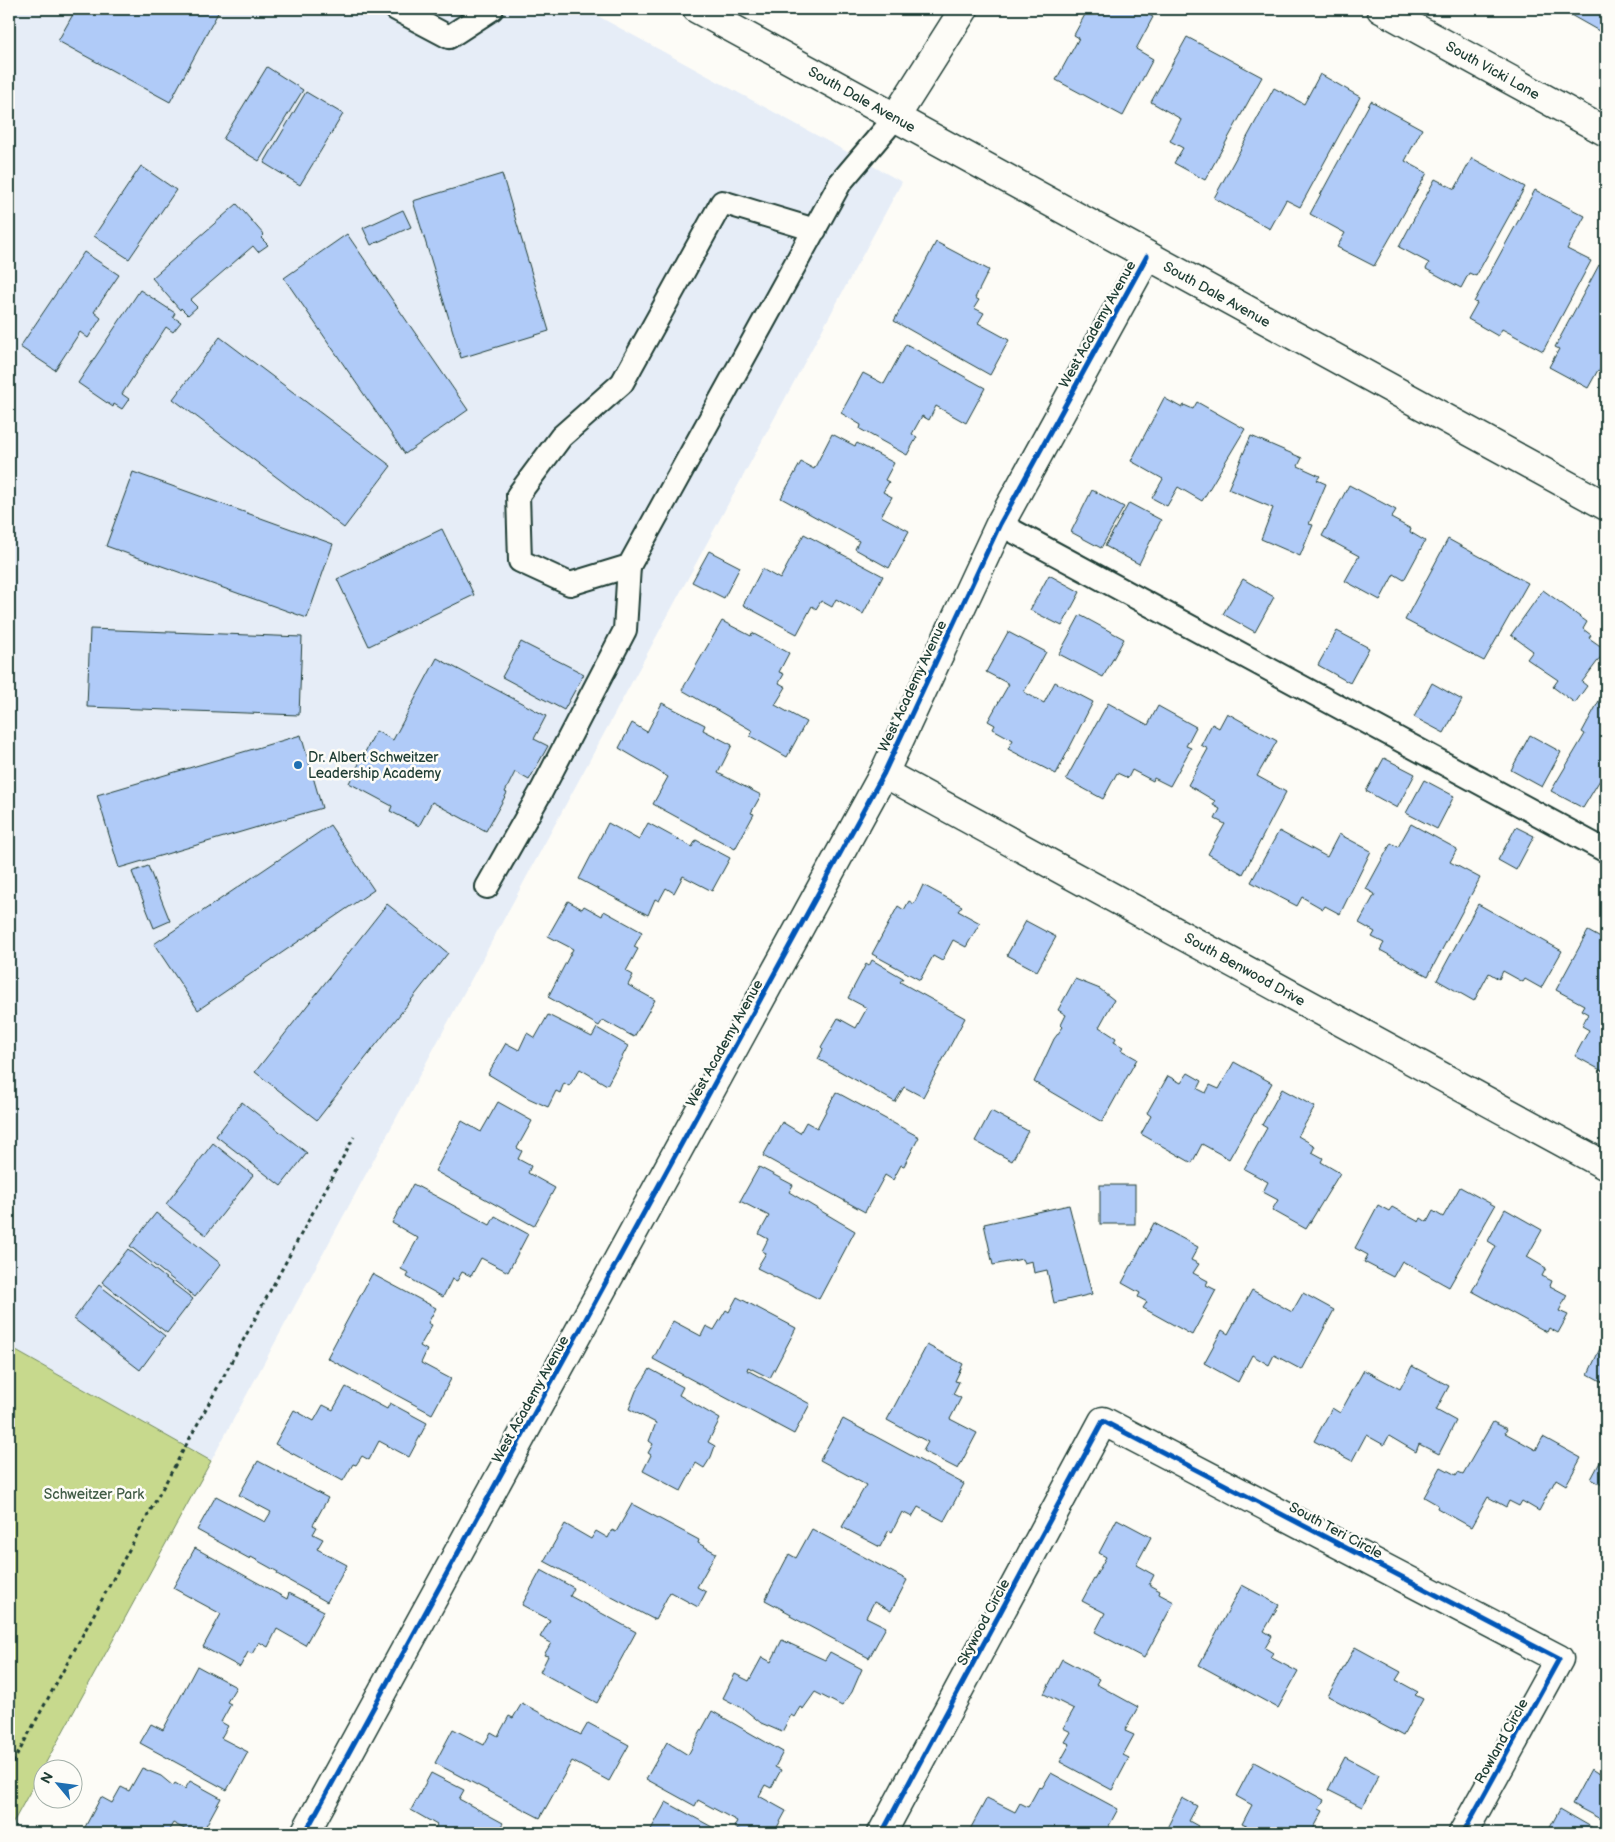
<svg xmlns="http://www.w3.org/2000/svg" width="1615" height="1842" viewBox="0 0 1615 1842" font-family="'Balsamiq Sans',sans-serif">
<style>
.built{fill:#e6edf7}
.green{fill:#c7d98d;stroke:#738b60}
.building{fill:#b0cbf8;stroke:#1f3d34}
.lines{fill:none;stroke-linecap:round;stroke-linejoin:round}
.lane-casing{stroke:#1f3d34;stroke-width:26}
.street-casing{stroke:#1f3d34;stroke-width:31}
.secondary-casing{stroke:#1f3d34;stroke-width:31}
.path{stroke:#1f3d34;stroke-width:3;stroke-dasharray:4 4;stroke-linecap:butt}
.lane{stroke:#fdfcf7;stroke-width:22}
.street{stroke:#fdfcf7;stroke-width:28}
.secondary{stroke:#fdfcf7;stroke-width:28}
.cycleway-casing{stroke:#fdfcf7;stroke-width:8}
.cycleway{stroke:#0057b8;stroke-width:5}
.poi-dot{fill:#1f6fb2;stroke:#fdfcf7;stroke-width:2}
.labels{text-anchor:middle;stroke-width:5;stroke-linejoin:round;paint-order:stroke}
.street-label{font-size:14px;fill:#1f3d34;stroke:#fdfcf7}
.poi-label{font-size:14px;fill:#1f3d34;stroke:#fdfcf7;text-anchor:start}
.park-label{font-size:14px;fill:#415c46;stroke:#fdfcf7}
</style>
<rect width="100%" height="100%" fill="#fdfcf7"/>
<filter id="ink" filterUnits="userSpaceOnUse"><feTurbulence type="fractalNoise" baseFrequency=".02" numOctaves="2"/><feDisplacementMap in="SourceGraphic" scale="10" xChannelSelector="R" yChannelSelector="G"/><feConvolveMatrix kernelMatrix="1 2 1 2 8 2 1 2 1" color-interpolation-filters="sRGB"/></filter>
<g filter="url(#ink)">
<!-- built -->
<polygon class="built" points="9,9 585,9 902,182 211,1461 9,1347"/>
<!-- green -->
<polygon class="green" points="9,1347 211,1461 9,1830"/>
<!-- building -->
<g class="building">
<polygon points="76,9 220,9 170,102 58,41"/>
<polygon points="1088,9 1137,9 1153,17 1136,49 1153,59 1123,116 1056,80 1079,38 1074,35"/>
<polygon points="1560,9 1606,9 1606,18 1599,31"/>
<polygon points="1187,37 1262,77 1205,180 1174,163 1183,148 1170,141 1181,119 1151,102"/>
<polygon points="267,67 303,90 259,161 223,139"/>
<polygon points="1320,74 1360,97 1300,207 1286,200 1270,229 1214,198 1274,88 1304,104"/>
<polygon points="306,92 343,114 300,185 264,163"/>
<polygon points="1371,101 1422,129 1405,161 1427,173 1374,266 1337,247 1345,233 1310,214"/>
<polygon points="1472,158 1525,187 1476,276 1469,273 1461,288 1426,269 1429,263 1399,247 1435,179 1455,189"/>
<polygon points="141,166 176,190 129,259 94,236"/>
<polygon points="502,174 549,331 461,358 413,201"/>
<polygon points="1535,190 1585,216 1567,249 1591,261 1543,351 1502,329 1498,336 1468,319 1477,303 1474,302"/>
<polygon points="237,204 264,235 261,238 268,245 258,252 253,246 190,300 197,307 188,315 181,308 180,310 152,278"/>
<polygon points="403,210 411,227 371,245 363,228"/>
<polygon points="347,234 468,410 405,454 284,278"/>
<polygon points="936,242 989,270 975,298 979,300 974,308 984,313 978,323 1009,340 990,375 894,321"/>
<polygon points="84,252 119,275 94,312 101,318 88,338 80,332 55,370 20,347"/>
<polygon points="1599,265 1606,269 1606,375 1598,370 1588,388 1549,367 1559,349 1555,347"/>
<polygon points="140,290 175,313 173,317 181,322 173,332 166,327 122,394 129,399 122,409 114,404 113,407 78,383"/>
<polygon points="220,337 391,466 344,528 173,399"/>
<polygon points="906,344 985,388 966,423 936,406 929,420 922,416 912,434 917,437 907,455 860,429 861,425 841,413 863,373 884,384"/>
<polygon points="1164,398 1182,408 1184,405 1193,409 1197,402 1245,429 1202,501 1178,487 1167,506 1152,498 1163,479 1131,461"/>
<polygon points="832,434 855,446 857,443 894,463 885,480 889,482 883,492 892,497 881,516 909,531 889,568 855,549 859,541 781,498 801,462 814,469"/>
<polygon points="1251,436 1302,458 1298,466 1320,476 1317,480 1326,484 1309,524 1313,525 1300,556 1261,539 1273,508 1228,489"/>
<polygon points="133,472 333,544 307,618 106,546"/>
<polygon points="1349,485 1396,510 1391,518 1411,529 1410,532 1425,541 1404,580 1394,574 1380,600 1345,581 1359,556 1322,536"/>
<polygon points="1092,490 1124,507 1101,548 1071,532"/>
<polygon points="1129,503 1161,520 1139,564 1105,546"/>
<polygon points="442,529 474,595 369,646 337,579"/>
<polygon points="804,534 883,576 863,614 836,599 832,607 821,601 816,609 812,606 797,634 743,605 762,569 780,579"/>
<polygon points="1448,539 1528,583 1484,661 1405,620"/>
<polygon points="709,551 740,567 724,598 692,582"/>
<polygon points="1049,575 1080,592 1062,626 1030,610"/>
<polygon points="1243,579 1274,597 1255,632 1223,614"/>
<polygon points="1543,590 1587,622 1583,629 1591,635 1589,638 1606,650 1582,682 1587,686 1575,703 1553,687 1558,680 1527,659 1533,651 1511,635"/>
<polygon points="1080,615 1124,639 1103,677 1059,654"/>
<polygon points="722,621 751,636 752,633 789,653 779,672 784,674 779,683 786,687 775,705 806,722 787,757 750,736 753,731 682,690"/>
<polygon points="90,629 302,637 299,715 87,707"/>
<polygon points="1337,631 1369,648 1350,683 1318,665"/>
<polygon points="1008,632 1046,652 1024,692 1044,703 1055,682 1093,702 1056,774 1008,749 1013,740 993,729 995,725 988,721 1009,684 986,672"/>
<polygon points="521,642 584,674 564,710 502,677"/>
<polygon points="437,658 546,716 534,739 548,746 529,780 515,772 505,792 507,793 486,831 432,802 419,826 390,811 392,806 349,783 376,731 393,740"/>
<polygon points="1432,683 1462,700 1444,733 1414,717"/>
<polygon points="1606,688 1606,770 1583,808 1551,791 1585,734 1582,732"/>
<polygon points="662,703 705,725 703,730 732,745 718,773 761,795 751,813 754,814 735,849 653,804 668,777 619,748 632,723 647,732"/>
<polygon points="1108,703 1148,725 1158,706 1196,727 1186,746 1191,748 1170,786 1154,778 1153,781 1132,770 1128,778 1117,773 1103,799 1066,779"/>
<polygon points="1227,713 1277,741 1257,776 1286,792 1243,874 1208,854 1225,824 1215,819 1220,809 1213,805 1215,801 1188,785 1208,749 1201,745 1212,724 1219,728"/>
<polygon points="301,735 322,808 119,868 97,795"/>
<polygon points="1530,735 1561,752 1542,787 1511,770"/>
<polygon points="1384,758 1415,774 1397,808 1366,791"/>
<polygon points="1424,780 1454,796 1437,829 1406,813"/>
<polygon points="608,823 639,840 648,823 692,847 696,840 730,858 712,891 683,876 674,893 666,888 659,901 655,899 648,915 579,879"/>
<polygon points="1411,824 1457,849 1450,862 1480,878 1428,976 1380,950 1384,943 1372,937 1375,932 1359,923 1375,894 1366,889 1391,843 1398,847"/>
<polygon points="330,825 374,890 198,1010 154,944"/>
<polygon points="1516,827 1534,836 1516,870 1498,860"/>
<polygon points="1279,831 1327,857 1339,834 1371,851 1340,914 1325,906 1323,909 1302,897 1297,906 1251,882"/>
<polygon points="148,866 170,921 154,928 132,872"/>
<polygon points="923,885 962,906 958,911 980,923 966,947 953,940 942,961 933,956 920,980 872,954 898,906 904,910 909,901 914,904"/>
<polygon points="568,901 582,909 584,906 602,916 604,911 642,932 634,947 638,949 626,971 633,975 628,985 655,1000 634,1037 603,1020 599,1026 548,997 573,949 548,936"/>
<polygon points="387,904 448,953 317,1120 255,1072"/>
<polygon points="1478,904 1562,951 1541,988 1525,979 1523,982 1503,971 1499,979 1489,973 1474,1001 1437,980"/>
<polygon points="1026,921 1056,937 1037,971 1007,955"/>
<polygon points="1588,931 1606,941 1606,1073 1575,1056 1589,1030 1582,1026 1588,1014 1581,1010 1584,1005 1556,990"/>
<polygon points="872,960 903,978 900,982 965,1018 923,1097 904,1087 895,1102 818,1059 823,1049 821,1047 838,1018 856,1028 867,1008 848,998 866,964 869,966"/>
<polygon points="1075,979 1100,989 1114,1000 1099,1027 1116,1038 1114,1042 1123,1047 1121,1050 1137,1059 1102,1122 1034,1082 1054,1039 1063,1027 1061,1025 1066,1015 1058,1010"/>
<polygon points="548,1015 592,1037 597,1028 628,1046 607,1085 580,1069 569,1086 564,1083 560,1093 556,1091 548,1107 528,1098 488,1074 506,1043 519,1050 527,1033 535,1038"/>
<polygon points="1234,1062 1272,1083 1229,1159 1202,1144 1192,1163 1141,1134 1151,1116 1147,1113 1168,1076 1181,1083 1188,1073 1202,1081 1198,1089 1206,1093 1210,1085 1219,1089"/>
<polygon points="1282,1089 1315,1107 1298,1136 1315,1146 1312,1152 1323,1158 1321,1162 1340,1173 1306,1229 1272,1210 1278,1200 1263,1192 1268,1182 1244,1169 1267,1128 1262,1125"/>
<polygon points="836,1092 919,1137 904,1166 901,1165 893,1180 885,1175 865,1212 763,1156 782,1122 800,1133 806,1122 817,1128"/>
<polygon points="242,1102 307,1153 281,1186 216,1136"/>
<polygon points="498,1102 532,1121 517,1148 522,1151 518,1159 531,1166 528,1173 555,1188 534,1226 435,1171 462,1121 481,1132"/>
<polygon points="991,1111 1028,1131 1012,1161 975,1141"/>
<polygon points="213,1143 253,1175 206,1235 166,1204"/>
<polygon points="759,1167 793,1185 789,1192 855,1231 819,1299 757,1268 766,1253 762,1251 768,1239 759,1234 769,1216 740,1201"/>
<polygon points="413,1184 490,1225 495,1216 528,1234 508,1272 481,1258 471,1276 462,1272 457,1281 452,1279 443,1297 407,1277 409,1273 401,1269 418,1238 392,1223"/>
<rect x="1100" y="1185" width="35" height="39"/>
<polygon points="1460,1187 1495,1206 1449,1287 1402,1261 1393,1277 1364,1262 1368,1255 1355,1248 1378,1205 1389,1211 1392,1207 1419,1222 1421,1218 1427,1222 1433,1211 1443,1217"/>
<polygon points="1069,1205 1092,1294 1054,1303 1047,1270 1034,1273 1032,1261 1024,1263 1022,1259 993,1265 984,1224"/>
<polygon points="1505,1209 1542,1230 1527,1257 1546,1268 1542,1276 1552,1281 1550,1286 1567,1295 1559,1311 1568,1315 1558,1333 1549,1328 1547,1332 1472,1291 1496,1246 1488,1241"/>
<polygon points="156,1213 221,1264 195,1297 130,1246"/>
<polygon points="1154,1223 1198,1247 1191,1260 1199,1264 1193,1273 1208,1281 1206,1285 1216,1290 1192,1335 1143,1308 1147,1302 1138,1297 1140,1293 1122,1283"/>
<polygon points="128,1249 193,1299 167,1333 102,1282"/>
<polygon points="372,1274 436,1308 428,1323 432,1325 420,1346 427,1350 421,1363 451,1379 432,1414 327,1358"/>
<polygon points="99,1285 165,1336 140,1370 74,1319"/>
<polygon points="1252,1290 1292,1312 1303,1293 1334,1310 1302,1370 1274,1355 1269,1365 1252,1355 1238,1382 1204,1363 1222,1330 1228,1334"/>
<polygon points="737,1297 796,1328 770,1378 748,1367 747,1370 810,1404 794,1434 653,1359 673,1321 701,1336 706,1326 714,1330 726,1310 729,1312"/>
<polygon points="1606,1336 1606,1384 1588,1374"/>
<polygon points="927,1345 963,1364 955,1381 959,1382 953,1394 961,1398 950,1419 977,1433 958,1469 923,1451 928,1442 887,1420"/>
<polygon points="1412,1366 1449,1386 1436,1410 1456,1421 1439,1454 1419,1444 1416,1452 1389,1436 1384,1445 1366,1435 1352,1461 1314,1441 1332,1408 1340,1413 1364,1370 1400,1389"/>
<polygon points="650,1369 683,1387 679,1395 720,1419 708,1442 715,1446 711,1457 704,1468 696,1463 681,1491 643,1471 651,1455 648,1453 653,1444 649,1441 656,1423 629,1409 636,1391"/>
<polygon points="346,1387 387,1409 390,1403 427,1423 409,1457 379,1441 369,1460 362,1456 356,1465 353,1464 343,1481 275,1444 294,1410 314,1421 323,1405 333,1410"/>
<polygon points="843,1419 964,1484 944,1521 918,1507 912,1517 902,1512 892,1532 889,1530 880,1547 842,1527 866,1485 820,1460"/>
<polygon points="1493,1422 1507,1429 1505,1433 1536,1450 1543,1437 1581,1458 1566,1485 1556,1479 1539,1511 1522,1501 1519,1506 1509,1501 1506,1507 1488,1497 1471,1527 1437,1508 1438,1505 1424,1497 1441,1467 1456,1475 1458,1472 1463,1474"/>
<polygon points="1606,1451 1606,1487 1591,1479"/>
<polygon points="258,1461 328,1498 313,1525 317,1527 313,1534 323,1539 317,1549 347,1565 327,1602 277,1574 278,1572 251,1557 250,1559 197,1530 216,1496 265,1522 271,1512 239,1495"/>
<polygon points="632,1504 699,1540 698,1543 716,1553 697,1587 706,1592 698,1607 670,1592 655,1620 544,1561 565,1524 591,1539 596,1531 608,1538 612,1530 616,1532"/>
<polygon points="1117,1519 1151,1537 1136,1565 1154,1575 1149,1585 1160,1591 1159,1594 1174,1602 1144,1658 1095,1632 1105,1613 1082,1601 1106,1557 1099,1553"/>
<polygon points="812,1529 907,1580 891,1611 874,1602 866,1617 886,1627 869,1658 790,1616 791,1614 765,1600 789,1554 796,1558"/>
<polygon points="195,1548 287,1599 289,1593 324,1611 305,1645 277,1629 268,1647 259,1642 252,1654 248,1652 240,1667 203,1647 221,1614 173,1588"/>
<polygon points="541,1570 574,1588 570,1596 636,1632 597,1703 540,1672 548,1656 544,1655 551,1643 540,1637 550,1620 522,1605"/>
<polygon points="1242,1585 1279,1605 1264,1631 1272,1636 1265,1648 1273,1653 1270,1657 1298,1672 1278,1708 1199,1665"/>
<polygon points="782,1640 825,1660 830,1652 862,1669 852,1692 842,1706 815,1692 803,1709 800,1707 794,1717 791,1715 782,1732 761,1723 744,1709 723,1698 735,1674 749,1681 762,1657 771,1662"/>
<polygon points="1355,1647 1401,1672 1396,1680 1418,1692 1415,1695 1423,1699 1403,1736 1328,1696"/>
<polygon points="1062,1659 1099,1679 1096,1684 1138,1707 1125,1731 1134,1735 1123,1755 1129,1758 1112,1790 1060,1762 1070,1744 1065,1742 1071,1732 1063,1728 1074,1709 1044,1694"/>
<polygon points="197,1666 236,1687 227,1702 231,1704 221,1722 228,1726 221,1738 248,1752 227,1790 140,1743 151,1724 163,1730"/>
<polygon points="522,1703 581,1735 588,1723 629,1745 609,1781 572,1761 540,1818 435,1763 453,1729 484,1745 491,1732 498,1736 509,1716 513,1718"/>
<polygon points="712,1711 783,1752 775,1767 781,1770 771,1788 765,1785 759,1796 786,1811 774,1833 745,1833 734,1827 737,1821 698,1800 695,1806 646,1779 667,1742 688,1755"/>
<polygon points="1345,1757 1379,1775 1362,1807 1328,1790"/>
<polygon points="1254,1762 1324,1800 1319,1809 1323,1811 1311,1833 1256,1833 1257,1831 1242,1824 1252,1805 1236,1796"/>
<polygon points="142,1768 161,1776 173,1786 175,1783 185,1789 190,1781 221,1798 202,1833 192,1833 173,1823 167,1833 92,1833 84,1829 101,1797 112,1803 121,1787 129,1791"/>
<polygon points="1591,1769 1606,1778 1606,1822 1572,1804"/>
<polygon points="431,1773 464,1790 459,1799 503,1823 497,1833 432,1833 437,1825 411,1810"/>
<polygon points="1051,1773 1118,1809 1105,1833 968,1833 987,1798 1015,1812 1020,1803 1028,1807 1039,1787 1042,1788"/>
<polygon points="1182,1798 1197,1806 1189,1821 1198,1826 1195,1833 1177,1833 1167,1828"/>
<polygon points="666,1802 723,1833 649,1833"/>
<polygon points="1560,1809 1593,1828 1590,1833 1547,1833"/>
</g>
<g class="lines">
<defs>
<g id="lane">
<polyline points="396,9 449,37 492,9"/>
<polyline points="815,230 722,202 622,383 561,437 518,495 520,561 570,584 629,566 840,183 895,118"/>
<polyline points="1000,524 1606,851"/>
<polyline points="487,887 542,790 625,630 629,566"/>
</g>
<g id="street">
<polyline points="1381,9 1606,132"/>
<polyline points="884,773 1606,1166"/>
<polyline points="305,1833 884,773 1000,524 1147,256"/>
<polyline points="882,1833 1103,1421 1559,1659 1463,1833"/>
</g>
<g id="secondary">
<polyline points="697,9 1606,506"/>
<polyline points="895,118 964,9"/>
</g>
</defs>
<!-- lane casing -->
<use href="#lane" class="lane-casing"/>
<!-- street casing -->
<use href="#street" class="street-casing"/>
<!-- secondary casing -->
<use href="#secondary" class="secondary-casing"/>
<!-- path -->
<polyline class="path" points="9,1770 354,1137"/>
<!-- lane -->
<use href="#lane" class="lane"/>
<!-- street -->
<use href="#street" class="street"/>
<!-- secondary -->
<use href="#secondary" class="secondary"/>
<defs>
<g id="cycleway">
<polyline points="305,1833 884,773 1000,524 1147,256"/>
<polyline points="882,1833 1103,1421 1559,1659 1463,1833"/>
</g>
</defs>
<!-- cycleway casing -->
<use href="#cycleway" class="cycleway-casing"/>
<!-- cycleway -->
<use href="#cycleway" class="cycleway"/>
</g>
</g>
<!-- markers -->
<circle class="poi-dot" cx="298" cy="765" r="5"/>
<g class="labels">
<!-- street labels -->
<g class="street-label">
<text transform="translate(1493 70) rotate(29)" y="5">South Vicki Lane</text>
<text transform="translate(862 99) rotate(29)" y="5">South Dale Avenue</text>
<text transform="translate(1217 294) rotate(29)" y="5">South Dale Avenue</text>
<text transform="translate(1097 324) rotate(-61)" y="5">West Academy Avenue</text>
<text transform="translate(912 686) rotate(-65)" y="5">West Academy Avenue</text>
<text transform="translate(1245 969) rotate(29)" y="5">South Benwood Drive</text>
<text transform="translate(724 1043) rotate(-61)" y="5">West Academy Avenue</text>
<text transform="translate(530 1399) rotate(-61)" y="5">West Academy Avenue</text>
<text transform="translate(1336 1530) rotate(28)" y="5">South Teri Circle</text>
<text transform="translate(983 1622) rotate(-62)" y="5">Skywood Circle</text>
<text transform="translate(1501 1741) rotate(-61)" y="5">Rowland Circle</text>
</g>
<!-- poi labels -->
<g class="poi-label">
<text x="308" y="762">Dr. Albert Schweitzer<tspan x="308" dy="16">Leadership Academy</tspan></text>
</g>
<!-- park labels -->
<g class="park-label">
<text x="94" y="1499">Schweitzer Park</text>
</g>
</g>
<!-- margin -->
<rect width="1615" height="1842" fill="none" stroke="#fdfcf7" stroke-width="30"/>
<rect x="15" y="15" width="1585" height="1812" fill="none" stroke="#1f3d34" stroke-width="2" filter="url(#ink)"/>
<!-- north arrow -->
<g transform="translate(58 1784) rotate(299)"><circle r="24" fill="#fdfcf7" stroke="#a4b0a9"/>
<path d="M0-4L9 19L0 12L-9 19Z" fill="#1f6fb2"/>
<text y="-8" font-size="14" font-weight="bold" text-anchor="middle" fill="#1f3d34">N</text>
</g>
</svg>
